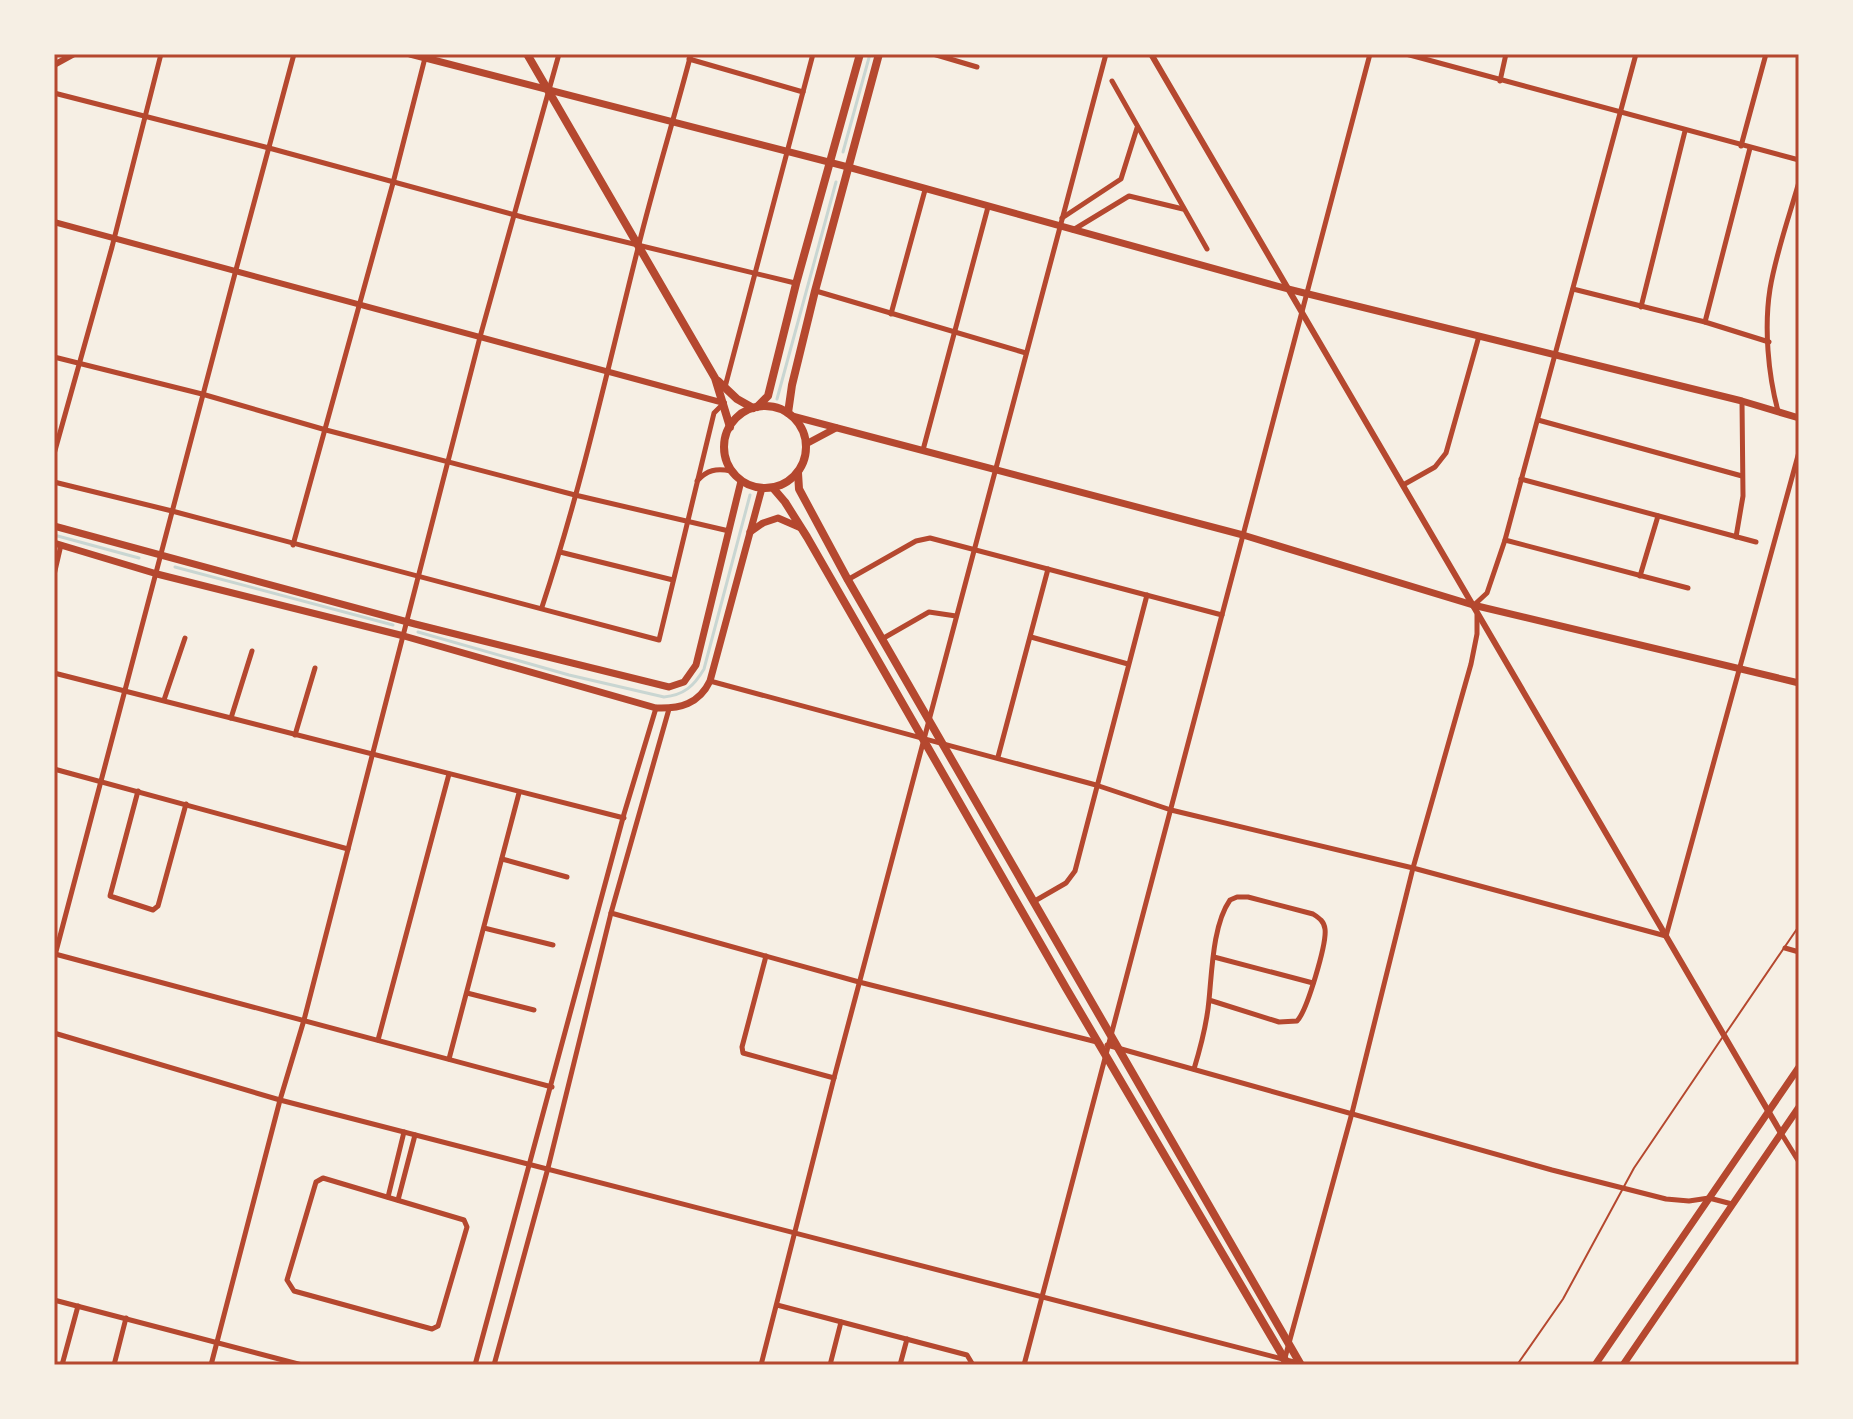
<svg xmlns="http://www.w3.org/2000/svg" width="1853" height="1419" viewBox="0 0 1853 1419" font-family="Cabin,sans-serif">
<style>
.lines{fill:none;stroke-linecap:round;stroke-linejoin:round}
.stream{stroke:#c9d6d2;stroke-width:3}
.service{stroke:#b5482f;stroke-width:2}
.minor{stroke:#b5482f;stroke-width:5}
.tertiary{stroke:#b5482f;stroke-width:6}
.secondary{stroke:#b5482f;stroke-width:7}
.primary{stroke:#b5482f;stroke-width:8}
.neatline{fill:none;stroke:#b5482f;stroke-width:3}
</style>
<rect width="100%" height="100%" fill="#f6efe4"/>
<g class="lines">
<!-- stream -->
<g class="stream">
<polyline points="843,152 870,54"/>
<polyline points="777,399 836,182"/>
<polyline points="54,535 139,558"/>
<polyline points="175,567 393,625"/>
<path d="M418,632L569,675L664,697C684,695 694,686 704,669L750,495"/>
</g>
<!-- service -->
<g class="service">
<polyline points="1726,1033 1799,926"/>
<polyline points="1517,1365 1563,1299 1634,1168 1722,1038"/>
</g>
<!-- minor -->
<g class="minor">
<polyline points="933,54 977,67"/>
<polyline points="1406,54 1799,160"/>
<polyline points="689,59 803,92"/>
<polyline points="1112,81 1207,249"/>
<polyline points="1500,81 1506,54"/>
<polyline points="54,93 269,148 526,218 795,283"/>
<polyline points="1741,146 1766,54"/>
<polyline points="1062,218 1121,179 1137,128"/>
<polyline points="1073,230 1129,196 1183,209"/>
<polyline points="1573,289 1705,322 1769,342"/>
<polyline points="816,291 1026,353"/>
<polyline points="1641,307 1685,131"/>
<polyline points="891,314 925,190"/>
<polyline points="1705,322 1750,148"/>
<polyline points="54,357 202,394 326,430 575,495 729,531"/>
<polyline points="725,387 813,54"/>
<path d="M1778,411C1768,374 1764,327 1770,289C1776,253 1789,217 1799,182"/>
<polyline points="1538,420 1742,476"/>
<polyline points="923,450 988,207"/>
<polyline points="54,454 112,247 161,54"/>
<polyline points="1521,479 1756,542"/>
<path d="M697,481C707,470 716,468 731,471"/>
<polyline points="54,482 172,511 659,640 714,413 723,404"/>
<polyline points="1403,485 1435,467 1446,453 1479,336"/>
<polyline points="1736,537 1743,496 1742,401"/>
<polyline points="1505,540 1688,588"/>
<polyline points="293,545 393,183 426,54"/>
<polyline points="560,552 673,580"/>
<polyline points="54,575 61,545"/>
<polyline points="1640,576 1658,516"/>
<polyline points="849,579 916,541 930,538 1222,615"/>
<polyline points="1473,606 1487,593 1505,540 1636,54"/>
<path d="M542,607C581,489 608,368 638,248C654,183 674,119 691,54"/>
<polyline points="1031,637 1128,664"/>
<polyline points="882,639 929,612 956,616"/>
<polyline points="54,673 624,818"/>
<polyline points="710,681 1096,785 1171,810 1413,868 1666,936 1799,452"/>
<polyline points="164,700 185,638"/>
<polyline points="231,718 252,651"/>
<polyline points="295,735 315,668"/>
<polyline points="998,757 1048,569"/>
<polyline points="54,769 348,849"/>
<polyline points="138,791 110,896 153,910 158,906 186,804"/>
<polyline points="502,859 567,877"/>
<polyline points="1033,902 1066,883 1075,871 1147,595"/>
<polyline points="611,913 859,982 1097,1042"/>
<polyline points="484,928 553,945"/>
<polyline points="1785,948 1799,952"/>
<polyline points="55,954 552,1087"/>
<polyline points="766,956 742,1047 743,1053 834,1078"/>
<polyline points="1214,957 1313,983"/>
<path d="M54,959C135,657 212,355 294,54"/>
<polyline points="467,993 534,1010"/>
<polyline points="54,1033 280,1100 1298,1363"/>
<polyline points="378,1040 449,774"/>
<polyline points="1107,1045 1552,1170 1666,1199 1689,1201 1709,1198 1732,1204"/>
<polyline points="449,1059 519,793"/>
<path d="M1194,1069C1201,1046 1207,1023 1209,1000C1212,970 1213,924 1230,900L1237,897H1248L1313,914C1319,918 1324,921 1325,929C1327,943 1307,1011 1297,1021L1279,1022L1209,1000"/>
<polyline points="1781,1133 1799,1162"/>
<polygon points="323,1178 464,1220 467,1227 438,1326 432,1329 294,1291 287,1280 316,1182"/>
<polyline points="388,1197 404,1132"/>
<polyline points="398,1200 415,1135"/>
<polyline points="54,1300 302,1365"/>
<polyline points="777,1305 967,1355 973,1365"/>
<polyline points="62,1365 78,1306"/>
<polyline points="114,1365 126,1318"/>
<polyline points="211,1365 280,1100 304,1020 480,337 559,54"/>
<polyline points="475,1365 624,814 656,708"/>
<polyline points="494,1365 548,1168 611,913 669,709"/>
<polyline points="761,1365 834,1078 1106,54"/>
<polyline points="830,1365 841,1322"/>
<polyline points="900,1365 907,1339"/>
<polyline points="1024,1365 1370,54"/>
<polyline points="1283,1365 1352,1113 1413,868 1471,664 1477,634 1477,615"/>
</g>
<!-- tertiary -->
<g class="tertiary">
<polyline points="1151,54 1781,1133"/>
<polyline points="54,65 74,54"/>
<polyline points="54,222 724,403"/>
</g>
<!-- secondary -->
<g class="secondary">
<polyline points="410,54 848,167 1288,289 1742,401 1799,418"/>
<polyline points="792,416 1243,535 1473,605 1799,683"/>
<polyline points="806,444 836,428"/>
<polyline points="54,526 415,624 669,687 684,682 696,665 741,481"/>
<polyline points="750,532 763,523 778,518 801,528"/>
<path d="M54,543L157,574L404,636L656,708C680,709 699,704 710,681L762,488"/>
<polyline points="1595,1365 1799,1067"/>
<polyline points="1623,1365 1799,1107"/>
</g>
<!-- primary -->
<g class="primary">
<polyline points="527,54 715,378 730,427"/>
<polyline points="718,381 737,399 753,408"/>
<circle cx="765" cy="447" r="41"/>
<polyline points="757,407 768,396 796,284 860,54"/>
<polyline points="788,413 792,385 815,291 879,54"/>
<polyline points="798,473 799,489 848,580 1301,1365"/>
<polyline points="773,488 785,502 807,537 1066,988 1288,1365"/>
</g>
</g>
<!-- border -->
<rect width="1853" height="1419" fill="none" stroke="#f6efe4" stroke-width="112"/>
<rect x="56" y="56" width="1741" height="1307" class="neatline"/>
</svg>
